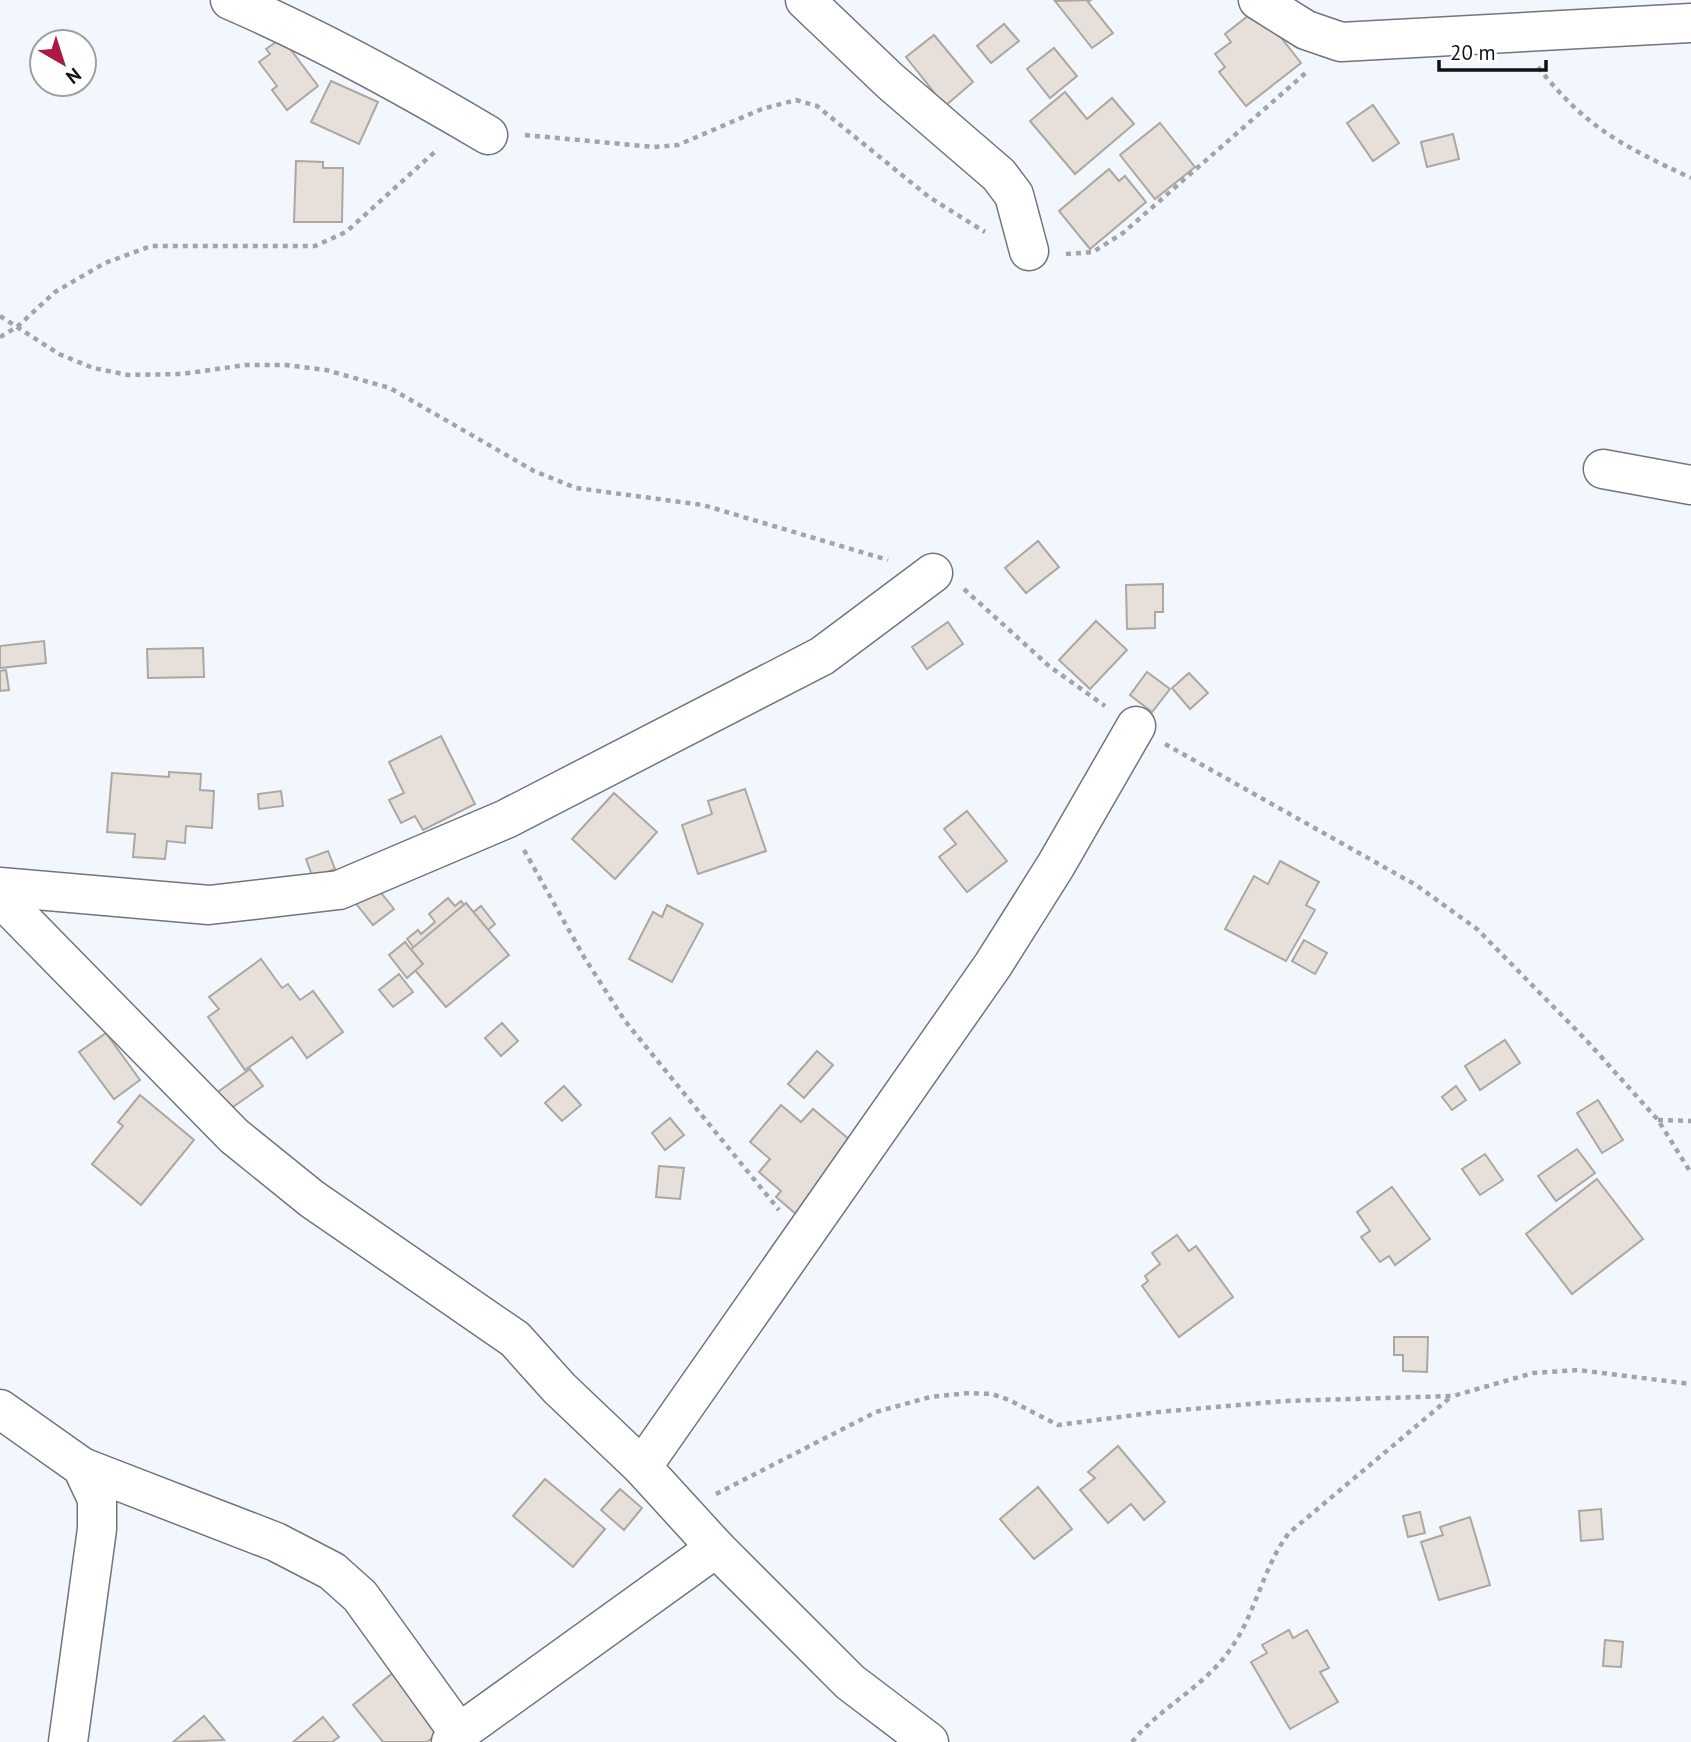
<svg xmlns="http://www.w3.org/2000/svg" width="1691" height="1742" viewBox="0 0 1691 1742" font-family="'PT Sans',sans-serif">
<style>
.building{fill:#e6dfda;stroke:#ada7a2;stroke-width:2}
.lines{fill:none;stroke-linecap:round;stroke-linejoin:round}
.minor-casing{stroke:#72757b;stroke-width:41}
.path{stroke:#a1a4a9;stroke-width:4.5;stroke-dasharray:5 5;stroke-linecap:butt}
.minor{stroke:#fff;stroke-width:38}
</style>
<rect width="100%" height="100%" fill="#f2f6fd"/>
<!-- building -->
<g class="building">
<polygon points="1091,0 1088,2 1113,33 1092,48 1055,1"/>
<polygon points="1258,8 1301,63 1246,106 1219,72 1225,67 1215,54 1231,42 1225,34"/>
<polygon points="1004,24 1019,41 991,63 977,46"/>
<polygon points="934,35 973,82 945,106 906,57"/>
<polygon points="282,38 318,86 287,110 272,90 277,86 259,62 270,54 266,49"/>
<polygon points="1054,48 1077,76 1050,98 1027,69"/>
<polygon points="331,81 378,102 359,144 311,122"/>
<polygon points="1065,92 1087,119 1112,98 1134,124 1075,174 1030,121"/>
<polygon points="1373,105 1399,143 1373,161 1347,123"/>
<polygon points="1160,123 1195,167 1155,199 1120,155"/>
<polygon points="1453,134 1459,159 1427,167 1421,142"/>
<polygon points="296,161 323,162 323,168 343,168 342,222 294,222"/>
<polygon points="1109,169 1119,181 1125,176 1146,202 1090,249 1059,211"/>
<polygon points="1038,541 1059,567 1026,593 1005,568"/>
<polygon points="1163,584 1163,612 1155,612 1155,628 1127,629 1126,585"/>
<polygon points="1096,621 1127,650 1090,689 1059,660"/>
<polygon points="948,622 963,644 927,669 912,647"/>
<polygon points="44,641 46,663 0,668 0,646"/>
<polygon points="203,648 204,677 148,678 147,649"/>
<polygon points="6,670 9,690 0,691 0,671"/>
<polygon points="1147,672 1170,689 1152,712 1130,695"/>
<polygon points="1189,673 1208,693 1190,709 1172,688"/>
<polygon points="441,736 475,804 423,830 415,816 401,823 389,800 404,793 389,762"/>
<polygon points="169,772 201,774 200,790 214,791 212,828 186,826 185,843 167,841 165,859 133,857 135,834 107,832 112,773 169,777"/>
<polygon points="745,789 766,851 698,874 682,825 712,814 708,801"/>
<polygon points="281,791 283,806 259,809 258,794"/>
<polygon points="614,793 657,832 615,879 572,839"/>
<polygon points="967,811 1007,861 967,892 939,857 956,844 944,829"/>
<polygon points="328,851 335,869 313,878 306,859"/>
<polygon points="1280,861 1319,882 1306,905 1315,910 1286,961 1225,929 1254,876 1268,884"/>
<polygon points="374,884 394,909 373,925 354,901"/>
<polygon points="448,898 455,906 461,901 471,914 481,906 495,924 483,934 493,946 444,986 407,939 418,930 421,934 435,922 429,914"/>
<polygon points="466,903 509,955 446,1007 403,956"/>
<polygon points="667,905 703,924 672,982 629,959 653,912 662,917"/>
<polygon points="1304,940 1327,953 1315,974 1292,961"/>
<polygon points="405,942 423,964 407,978 389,955"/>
<polygon points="261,959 282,988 288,984 300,1000 313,991 343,1032 307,1058 292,1037 245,1070 208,1017 219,1009 209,997"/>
<polygon points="399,974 413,992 393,1007 379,990"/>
<polygon points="502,1023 518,1041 501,1056 485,1038"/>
<polygon points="106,1033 140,1080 114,1099 79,1052"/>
<polygon points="1505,1040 1520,1063 1480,1090 1465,1066"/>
<polygon points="817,1051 833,1065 804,1098 788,1084"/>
<polygon points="250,1069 263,1086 220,1116 208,1099"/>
<polygon points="564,1086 581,1105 562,1121 545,1103"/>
<polygon points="1456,1086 1466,1100 1452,1110 1442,1097"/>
<polygon points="140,1095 194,1140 141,1205 92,1164 123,1126 118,1122"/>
<polygon points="1598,1100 1623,1140 1602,1153 1577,1113"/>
<polygon points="781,1105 801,1122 813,1109 856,1145 796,1214 776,1197 781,1191 759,1172 770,1159 750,1142"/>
<polygon points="670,1118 684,1135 665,1150 652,1133"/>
<polygon points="1577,1149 1595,1173 1556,1201 1538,1176"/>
<polygon points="1485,1154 1503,1180 1480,1195 1462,1169"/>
<polygon points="659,1166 684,1168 680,1199 656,1197"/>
<polygon points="1597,1179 1643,1239 1572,1294 1526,1234"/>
<polygon points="1392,1187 1430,1239 1395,1265 1389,1256 1380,1262 1361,1237 1370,1231 1357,1212"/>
<polygon points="1177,1235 1189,1251 1196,1246 1233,1297 1179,1337 1142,1286 1148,1281 1145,1276 1160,1264 1152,1253"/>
<polygon points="1394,1337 1428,1337 1427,1372 1403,1371 1403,1355 1394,1355"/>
<polygon points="1118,1446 1165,1502 1144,1520 1131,1504 1108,1523 1080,1490 1095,1478 1088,1472"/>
<polygon points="545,1479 605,1529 573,1567 513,1516"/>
<polygon points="1038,1487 1072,1529 1034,1559 1000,1519"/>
<polygon points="620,1489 642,1508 624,1530 601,1510"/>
<polygon points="1601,1509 1603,1539 1581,1541 1579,1511"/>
<polygon points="1420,1512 1425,1533 1408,1537 1403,1516"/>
<polygon points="1470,1517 1490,1585 1439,1600 1421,1542 1443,1535 1440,1527"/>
<polygon points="1289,1630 1293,1638 1307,1630 1329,1668 1320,1672 1338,1702 1290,1729 1251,1662 1267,1653 1262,1645"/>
<polygon points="1605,1640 1623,1642 1621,1667 1603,1666"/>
<polygon points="399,1668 447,1726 427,1742 383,1742 353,1705"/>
<polygon points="204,1716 224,1740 173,1742"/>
<polygon points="323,1717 339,1737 332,1742 293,1742"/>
</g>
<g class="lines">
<defs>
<g id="minor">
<path d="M230,0C320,39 404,85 488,135"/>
<polyline points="805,0 890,81 999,175 1014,195 1029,251"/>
<polyline points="1258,0 1306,30 1341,42 1691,23"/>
<polyline points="1603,469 1691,485"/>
<polyline points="0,887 209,905 339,890 506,819 822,656 933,573"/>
<polyline points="0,897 234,1136 312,1199 515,1339 559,1388 642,1467 716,1548 850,1682 929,1742"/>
<polyline points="0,1409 82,1467 97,1499 97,1529 68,1742"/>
<polyline points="82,1467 276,1542 332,1571 360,1596 459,1733"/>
<polyline points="642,1467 993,965 1056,865 1136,726"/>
<polyline points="451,1742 459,1733 716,1548"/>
</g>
</defs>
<!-- minor casing -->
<use href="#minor" class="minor-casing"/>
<!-- path -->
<g class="path">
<path d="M1538,67C1586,128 1623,146 1691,178"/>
<polyline points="525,135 654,147 678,145 762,109 796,100 817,106 929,197 985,232"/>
<polyline points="1066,254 1093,252 1123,233 1309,70"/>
<polyline points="0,316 59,354 93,368 128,375 182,374 245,365 286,365 326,370 390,388 534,471 576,488 703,505 888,560"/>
<polyline points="0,337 17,327 55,292 105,263 151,246 315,246 346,232 438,149"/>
<polyline points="964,589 1049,666 1105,706"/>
<polyline points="1165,744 1416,885 1477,929 1587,1041 1658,1120 1691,1173"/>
<polyline points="524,850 584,957 625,1021 779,1210"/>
<polyline points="1658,1120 1691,1121"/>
<polyline points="716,1494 876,1412 930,1397 969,1393 992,1394 1009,1400 1058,1425 1158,1412 1284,1401 1453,1396 1533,1373 1578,1370 1691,1384"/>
<path d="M1132,1742C1160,1707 1202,1689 1229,1651C1256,1615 1262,1568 1289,1533L1452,1396"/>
</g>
<!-- minor -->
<use href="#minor" class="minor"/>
</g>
<!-- north arrow -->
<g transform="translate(63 63) rotate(141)"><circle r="33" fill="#ffffff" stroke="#a0a0a1" stroke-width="2"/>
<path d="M0-5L12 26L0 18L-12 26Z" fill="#ad1945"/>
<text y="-10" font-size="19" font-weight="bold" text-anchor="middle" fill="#111214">N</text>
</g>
<!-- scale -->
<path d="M1439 60v10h107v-10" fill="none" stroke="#111214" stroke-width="3.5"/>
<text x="1450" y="60" font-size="21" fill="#111214" stroke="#ffffff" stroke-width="5" paint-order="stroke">20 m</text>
</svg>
